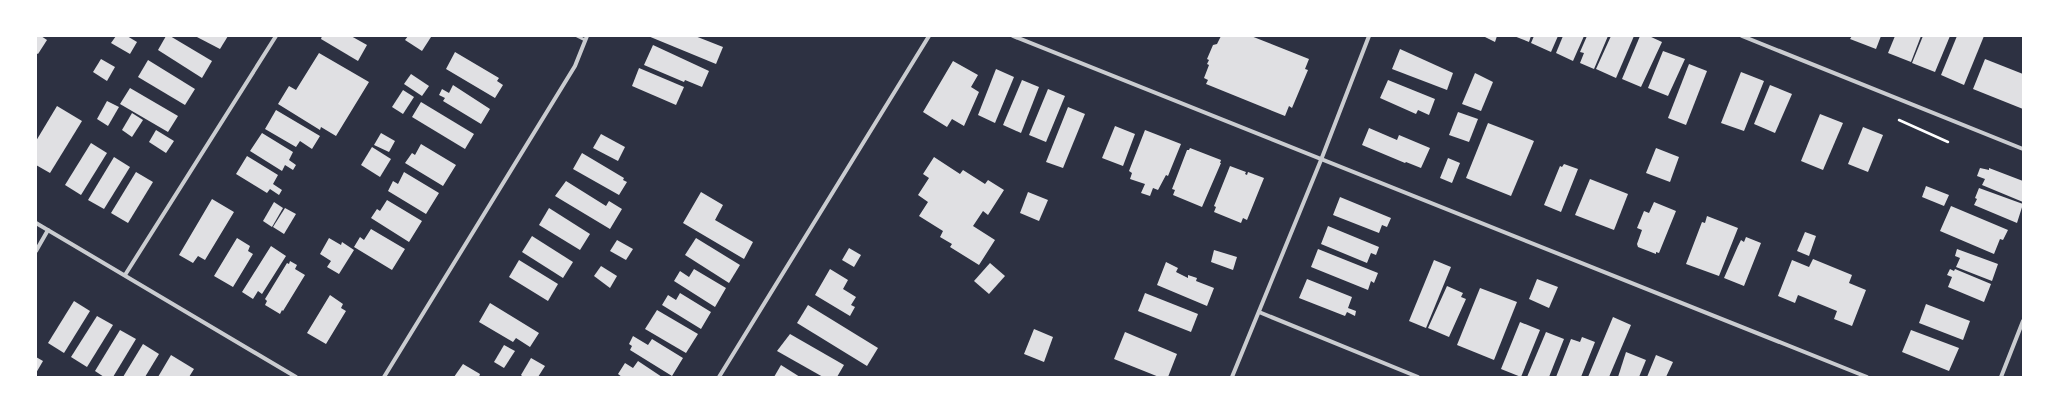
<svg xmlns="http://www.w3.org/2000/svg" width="2059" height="413" viewBox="0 0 2059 413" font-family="Karla,sans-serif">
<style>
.building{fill:#e0e0e3}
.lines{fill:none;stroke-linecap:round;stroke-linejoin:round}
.path{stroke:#fff;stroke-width:2.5}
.service{stroke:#caccd0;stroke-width:3}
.minor{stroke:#caccd0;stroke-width:4}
</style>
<rect width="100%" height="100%" fill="#2d3142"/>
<!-- building -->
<g class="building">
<polygon points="36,36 41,36 47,40 38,54 36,53"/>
<polygon points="116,36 127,36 137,42 130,54 111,43"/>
<polygon points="166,36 170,36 212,61 202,78 158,50"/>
<polygon points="195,36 228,36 220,49"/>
<polygon points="322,36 351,36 367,45 358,61 321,39"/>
<polygon points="408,36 430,36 431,37 422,51 405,40"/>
<polygon points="648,36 695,36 723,47 716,64"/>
<polygon points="1221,36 1251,36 1309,59 1305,69 1308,70 1292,108 1289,106 1285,116 1206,84 1208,80 1204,78 1209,65 1207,64 1209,60 1207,59 1213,45 1217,44"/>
<polygon points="1483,36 1497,36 1495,42"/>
<polygon points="1514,36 1531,36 1529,42"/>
<polygon points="1534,36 1558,36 1551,52 1531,43"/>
<polygon points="1563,36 1584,36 1573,61 1556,53"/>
<polygon points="1587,36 1608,36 1594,69 1580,63 1584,53 1580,52"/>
<polygon points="1611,36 1634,36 1616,78 1596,69"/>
<polygon points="1640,36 1649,36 1662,42 1641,87 1622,79"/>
<polygon points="1852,36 1881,36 1876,49 1850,39"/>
<polygon points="1895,36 1921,36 1911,62 1888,53"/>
<polygon points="1923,36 1950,36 1935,72 1912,63"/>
<polygon points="1957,36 1984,36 1964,85 1941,75"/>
<polygon points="653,45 709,71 702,87 685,80 684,82 644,65"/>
<polygon points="1400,49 1453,73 1447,90 1392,69"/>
<polygon points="1663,51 1685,59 1668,96 1648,88"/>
<polygon points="455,52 499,78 497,81 503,85 495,98 446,69"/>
<polygon points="319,53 369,82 336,136 321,127 320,130 278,104 289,86 296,90"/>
<polygon points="101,59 115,67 107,81 93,72"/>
<polygon points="1985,59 2023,74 2023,109 1973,89"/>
<polygon points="148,60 195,89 185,105 138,77"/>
<polygon points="953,61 978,75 971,87 979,92 964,126 952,119 947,127 923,112"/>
<polygon points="1689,64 1707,71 1686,125 1668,118"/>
<polygon points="639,68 684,87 676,105 632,86"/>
<polygon points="996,69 1014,77 995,123 978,115"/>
<polygon points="1741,72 1764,81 1744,131 1721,123"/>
<polygon points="1475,73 1493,82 1481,111 1462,104"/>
<polygon points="411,74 429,86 422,96 404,84"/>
<polygon points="1022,80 1039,87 1021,133 1003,125"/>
<polygon points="1388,80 1435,99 1429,115 1418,110 1416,114 1380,98"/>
<polygon points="453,85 490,109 481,124 443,101 445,98 439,95 442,89 449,93"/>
<polygon points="1770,85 1792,94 1775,133 1754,124"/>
<polygon points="130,88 178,116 168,132 120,104"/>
<polygon points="1048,89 1065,96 1046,142 1029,135"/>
<polygon points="403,90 414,97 403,114 392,107"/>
<polygon points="107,101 119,107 108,126 97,119"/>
<polygon points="421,102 474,134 465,149 412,117"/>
<polygon points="57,106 82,121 50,173 36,165 36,141"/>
<polygon points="1068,107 1085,114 1063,168 1046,162"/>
<polygon points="276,110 320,136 312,149 300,141 296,147 265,129"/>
<polygon points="1458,112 1478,119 1469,142 1449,135"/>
<polygon points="132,113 143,120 132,137 122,130"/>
<polygon points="1820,114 1843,123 1823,170 1801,161"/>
<polygon points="1488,123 1534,141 1511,196 1466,178"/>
<polygon points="1115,126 1135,134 1123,166 1102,158"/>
<polygon points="1863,127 1883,135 1868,172 1848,164"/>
<polygon points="1369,128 1397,140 1399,135 1430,148 1421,168 1406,162 1405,163 1362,145"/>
<polygon points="156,130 174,141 166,153 149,142"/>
<polygon points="1145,130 1181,144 1168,176 1166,175 1158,190 1153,188 1150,196 1141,193 1145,184 1130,179 1132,173 1129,171"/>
<polygon points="262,133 293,152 289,160 296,165 293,170 285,165 282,171 250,151"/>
<polygon points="381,133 395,141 389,152 374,145"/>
<polygon points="601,134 625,147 618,161 593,148"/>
<polygon points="91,143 107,153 81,195 65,185"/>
<polygon points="421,144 456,165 443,186 405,163 412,153 415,155"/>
<polygon points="372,147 391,159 380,177 361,165"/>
<polygon points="1190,148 1221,160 1220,163 1221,163 1202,207 1173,195 1175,190 1172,189 1187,150 1189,150"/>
<polygon points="1656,148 1679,157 1670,182 1646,173"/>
<polygon points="582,153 624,178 623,180 627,182 619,195 573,169"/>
<polygon points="247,156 278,175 273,184 282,190 279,195 270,189 267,193 236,174"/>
<polygon points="114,157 130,167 104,209 88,200"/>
<polygon points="934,157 960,174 963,170 985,184 988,180 1004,190 988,215 983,211 973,226 995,240 979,265 950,247 952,244 940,237 943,231 919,216 928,202 918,195 929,178 923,174"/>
<polygon points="1448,158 1460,163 1452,183 1440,178"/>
<polygon points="1564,164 1578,169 1561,212 1544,205 1560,166 1562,167"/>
<polygon points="1230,166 1246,172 1245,174 1247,175 1248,172 1264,178 1247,220 1243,218 1241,223 1214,212 1216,207 1214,206"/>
<polygon points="1980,168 1989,170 1989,168 2023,181 2023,202 1982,185 1985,179 1977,176"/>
<polygon points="136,172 153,182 128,223 111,213"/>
<polygon points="404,172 439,193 426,214 388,191 393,181 398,184"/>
<polygon points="1590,179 1628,194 1614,230 1575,215"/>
<polygon points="566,181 606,206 609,201 622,209 610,229 555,196"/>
<polygon points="1926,186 1949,195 1944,206 1922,197"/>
<polygon points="1979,188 2023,204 2017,223 1974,205 1977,199 1975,198"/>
<polygon points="701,192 723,205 715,220 753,242 744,259 683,223"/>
<polygon points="1028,192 1048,200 1039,221 1020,213"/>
<polygon points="1340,197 1391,218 1387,227 1382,225 1379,233 1333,215"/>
<polygon points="212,199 234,212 205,260 198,256 193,263 179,255"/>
<polygon points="387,200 422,221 409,242 371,218 377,209 380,211"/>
<polygon points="274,202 283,208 272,227 263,221"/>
<polygon points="1654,202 1676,211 1659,253 1656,252 1656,254 1638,247 1637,244 1642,230 1637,228 1644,211 1649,213"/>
<polygon points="1951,206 2008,230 2003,240 2000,239 1994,254 1940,231"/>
<polygon points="285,208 296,214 284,234 273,227"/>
<polygon points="549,208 590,234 580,250 539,225"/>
<polygon points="1707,216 1738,228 1719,276 1686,264 1702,222 1705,223"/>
<polygon points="1328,226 1379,247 1376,255 1371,253 1367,263 1321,244"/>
<polygon points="371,229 405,249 392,270 354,247 360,237 364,240"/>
<polygon points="1805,232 1816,236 1809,256 1797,251"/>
<polygon points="532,236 573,262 563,278 522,252"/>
<polygon points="1746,237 1761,243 1744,286 1724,278 1738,246 1741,240 1744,242"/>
<polygon points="237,238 250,246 248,251 253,254 233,287 214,276"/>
<polygon points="329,238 341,245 342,242 354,250 339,274 327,267 331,261 320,254"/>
<polygon points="696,238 740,265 729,283 685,255"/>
<polygon points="617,240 633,249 626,260 610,251"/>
<polygon points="271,246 286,256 262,294 258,291 253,299 242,292"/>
<polygon points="849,248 861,255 854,267 842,260"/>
<polygon points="1318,249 1378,273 1374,283 1371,281 1368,290 1311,267"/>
<polygon points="1957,249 1998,264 1992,281 1956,267 1960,258 1955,256"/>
<polygon points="1214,250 1237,257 1233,270 1211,262"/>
<polygon points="1813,259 1852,275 1849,283 1866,290 1852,326 1834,319 1837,311 1798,295 1795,303 1778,296 1792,260 1809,267"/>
<polygon points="519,260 558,284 548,301 509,277"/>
<polygon points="1434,260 1451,267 1426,328 1409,321"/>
<polygon points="290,261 297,265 295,269 305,275 283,311 282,310 280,314 265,305 267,301 265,299 287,263 289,264"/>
<polygon points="1166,262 1178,268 1176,272 1188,278 1188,275 1197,278 1196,281 1214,288 1207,306 1157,285"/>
<polygon points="990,263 1005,276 989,294 974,281"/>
<polygon points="601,266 617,276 610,288 594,276"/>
<polygon points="694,269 726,288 715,307 674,281 680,271 689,277"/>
<polygon points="830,269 848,280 843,289 856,297 851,305 855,307 850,316 815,295"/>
<polygon points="1950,269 1954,271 1955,269 1991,284 1984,302 1948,287 1952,277 1947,275"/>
<polygon points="1307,279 1352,297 1348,308 1356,311 1355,316 1347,312 1345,316 1299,298"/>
<polygon points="1537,279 1558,287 1549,308 1529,299"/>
<polygon points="1447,286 1463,293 1461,297 1466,299 1449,337 1428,328"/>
<polygon points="1480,288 1517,302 1494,360 1457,345"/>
<polygon points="680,293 711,312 701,329 662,305 668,295 676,300"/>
<polygon points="1145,293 1198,314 1191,332 1138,311"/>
<polygon points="330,295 343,304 341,308 346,311 326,344 307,333"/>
<polygon points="74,301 90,311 64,353 48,343"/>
<polygon points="490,303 539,333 530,347 516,338 513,342 479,322"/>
<polygon points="1926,304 1970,321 1963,340 1919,323"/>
<polygon points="808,305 878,348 867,366 797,323"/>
<polygon points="657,310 698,334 686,353 645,329"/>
<polygon points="97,316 113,325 87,367 71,357"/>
<polygon points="1613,317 1631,325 1609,377 1588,377"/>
<polygon points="1520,322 1540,330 1521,377 1501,369"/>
<polygon points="1034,329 1053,337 1044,362 1024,354"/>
<polygon points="120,330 136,339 113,377 104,377 95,371"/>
<polygon points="1911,330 1959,348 1949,371 1902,352"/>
<polygon points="1125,332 1177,354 1168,377 1159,377 1114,359"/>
<polygon points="1546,332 1564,339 1549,377 1527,377"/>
<polygon points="790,334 844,365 837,377 823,377 777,351"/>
<polygon points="633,336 648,345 652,339 683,358 672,376 630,350 632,346 629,344"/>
<polygon points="1582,337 1595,342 1581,377 1556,377 1571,339 1580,342"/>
<polygon points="143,344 159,354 145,377 123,377"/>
<polygon points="504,345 515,351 504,368 494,362"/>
<polygon points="1626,352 1646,360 1639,377 1618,377"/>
<polygon points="171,355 194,369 189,377 158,377"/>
<polygon points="1656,355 1673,362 1666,377 1647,377"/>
<polygon points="36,357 43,361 36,373"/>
<polygon points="531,358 545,366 538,377 523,377 521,375"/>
<polygon points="638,361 662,377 622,377 618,374 625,363 633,368"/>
<polygon points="463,364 480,374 479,377 454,377"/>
<polygon points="781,365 800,377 774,377"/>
</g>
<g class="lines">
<!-- path -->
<polyline class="path" points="1899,120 1948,142"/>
<!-- service -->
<polyline class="service" points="577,36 585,40"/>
<!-- minor -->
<g class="minor">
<polyline points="1013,36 1867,377"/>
<polyline points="1742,36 2023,149"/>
<polyline points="36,223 296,377"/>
<polyline points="36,251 48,230"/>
<polyline points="125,275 276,36"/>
<polyline points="1259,312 1418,377"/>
<polyline points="384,377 575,66 587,36"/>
<polyline points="719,377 929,36"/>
<polyline points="1232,377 1321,160 1369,36"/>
<polyline points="2001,377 2023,321"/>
</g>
</g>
<!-- border -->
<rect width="2059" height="413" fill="none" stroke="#ffffff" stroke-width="74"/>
</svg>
